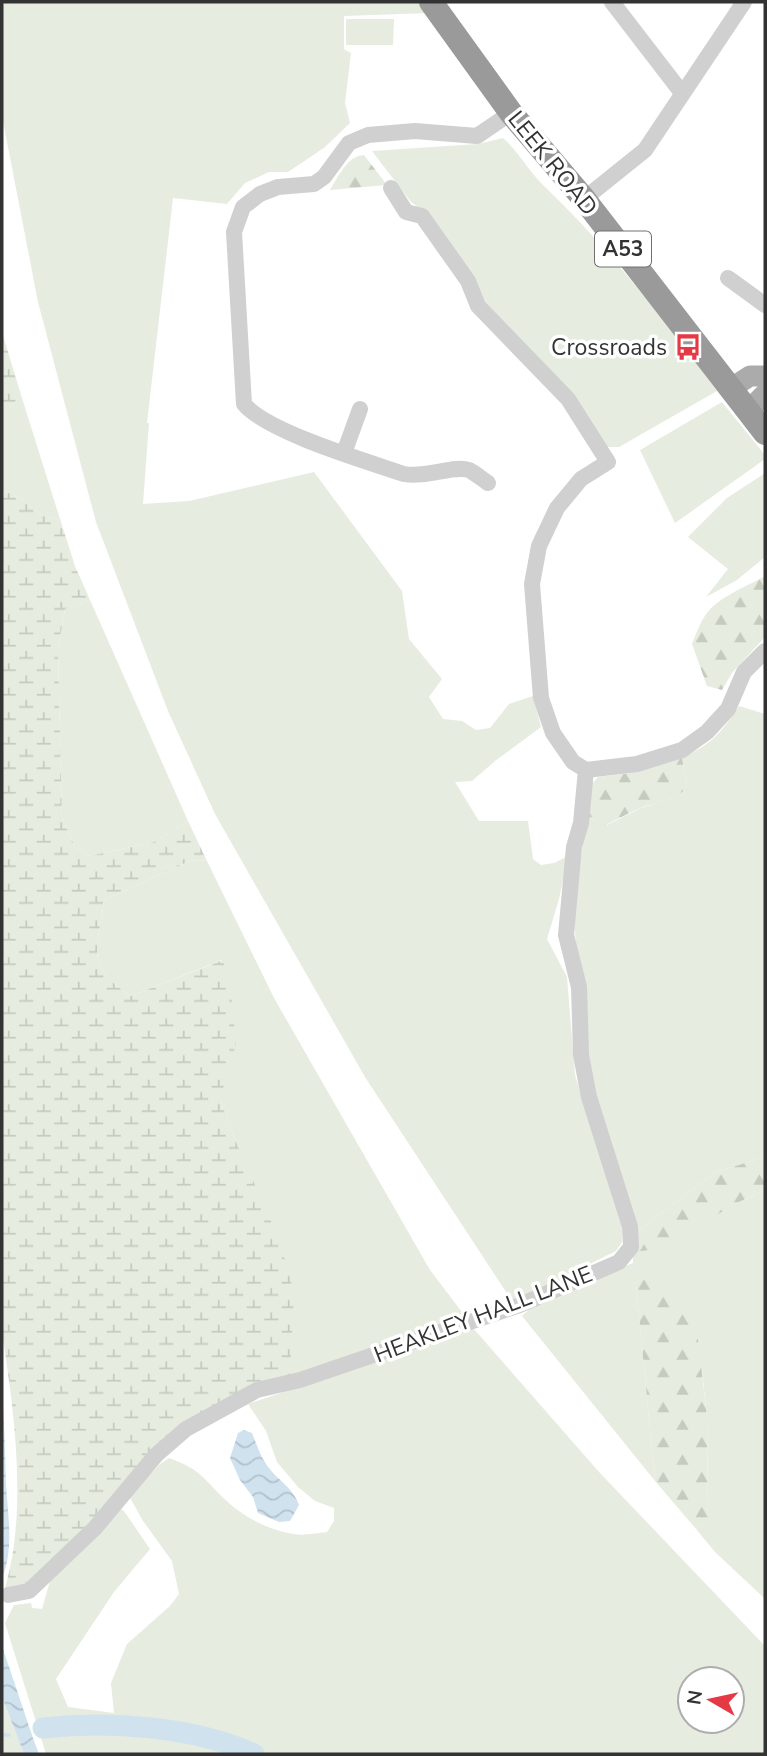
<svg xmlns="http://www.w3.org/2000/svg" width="767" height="1756" viewBox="0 0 767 1756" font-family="'Nunito Sans',sans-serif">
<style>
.green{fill:#e6ecdf;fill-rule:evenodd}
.forest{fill:url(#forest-firs)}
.wetland{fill:url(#wetland-marsh)}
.water{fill:url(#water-waves)}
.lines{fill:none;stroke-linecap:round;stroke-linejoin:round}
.stream{stroke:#cfe2ee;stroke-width:3.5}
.river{stroke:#cfe2ee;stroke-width:21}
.minor{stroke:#d0d0d0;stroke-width:16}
.major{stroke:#ababab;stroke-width:21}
.highway{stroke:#9a9a9a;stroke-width:24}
.labels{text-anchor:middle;stroke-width:7;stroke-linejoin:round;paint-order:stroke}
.shield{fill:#fff;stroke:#707070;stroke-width:2}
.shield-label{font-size:21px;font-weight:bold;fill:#333}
.street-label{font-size:23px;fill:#333;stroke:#fff}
.poi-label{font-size:23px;fill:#333;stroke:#fff;text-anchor:end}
</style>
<defs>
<pattern id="forest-firs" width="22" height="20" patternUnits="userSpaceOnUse" patternTransform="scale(1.75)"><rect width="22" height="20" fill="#e6ecdf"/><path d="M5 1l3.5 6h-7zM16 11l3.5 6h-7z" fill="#c6cbc0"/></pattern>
<pattern id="wetland-marsh" width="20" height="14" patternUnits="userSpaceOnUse" patternTransform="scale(1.75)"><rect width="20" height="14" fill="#e6ecdf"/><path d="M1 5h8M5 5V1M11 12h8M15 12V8" fill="none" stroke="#c6cbc0"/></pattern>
<pattern id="water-waves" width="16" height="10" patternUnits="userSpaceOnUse" patternTransform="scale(1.75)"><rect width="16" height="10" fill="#cfe2ee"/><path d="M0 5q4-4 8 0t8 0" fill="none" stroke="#b2c2cd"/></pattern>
</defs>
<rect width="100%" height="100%" fill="#fff"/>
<!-- green -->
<g class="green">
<polygon points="2,2 421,2 429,13 344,16 344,49 351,53 345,103 350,123 325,147 303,162 288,172 269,172 245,183 227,204 173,198 147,423 149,423 143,504 189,501 314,472 402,591 409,639 442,679 429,697 443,719 462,721 476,730 490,728 509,704 533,696 541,727 495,761 472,781 455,782 479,821 528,821 533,859 541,865 554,863 568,856 559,899 547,939 567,977 575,1075 622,1229 622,1242 616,1251 517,1300 510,1298 365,1077 215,814 168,711 96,522 38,302 2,116"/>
<polygon points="346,19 394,19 393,45 346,45"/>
<path d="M503,138C519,152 529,172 545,187C610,249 663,319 717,391L619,447H607L481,304L428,214L411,202L372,151L478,144Z"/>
<polygon points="21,395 60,519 41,515 19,497 6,492 2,495 2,416"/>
<polygon points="722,402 765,455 765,459 675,523 640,450"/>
<polygon points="765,473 765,557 737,580 706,597 728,569 688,537 727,498"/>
<polygon points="90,600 188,821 154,842 89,856 75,847 62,818 58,649 65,609"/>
<path d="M739,706L765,714V1157L716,1172L637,1232L598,1103L586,1056L573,911L587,817L607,825L641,808L671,799L687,786L682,758C713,743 720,734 739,706Z"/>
<path d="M192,860L207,861L274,998L430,1270L465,1316L290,1377L235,1140L220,1099L222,960L131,996C83,964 98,951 104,900Z"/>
<polygon points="765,1190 765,1599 715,1552 696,1529 708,1521 707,1416 702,1371 639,1278 636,1285 655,1481 522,1316 534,1305 633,1263 633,1252"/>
<path d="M473,1328L599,1472L765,1646V1754H46L5,1623L14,1605L31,1603L32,1608L42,1609L51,1577L119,1508L124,1511L150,1549L114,1592L56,1679L68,1707L114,1713L111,1683L127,1644L170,1606L179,1594L172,1561L143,1521L129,1496L160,1464L169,1458C205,1471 204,1481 230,1504C247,1519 272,1531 294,1534C304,1536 317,1533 327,1532L334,1521V1508L315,1501L298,1487L277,1462L266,1431L248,1404ZM690,1679H732V1721H690Z"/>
<polygon points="2,1697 24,1754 2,1754"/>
</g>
<!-- forest -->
<g class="forest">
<path d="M364,155L387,185L330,190C338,177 347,156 364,155Z"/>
<path d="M765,576V637L732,673L722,690L707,686L692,644C696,634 700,622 707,613C720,596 747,587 765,576Z"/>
<path d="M682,758L687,786C677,801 659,802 643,807C630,812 618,819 606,825L587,817L589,787L598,777L630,773Z"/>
<polygon points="765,1157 765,1190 739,1202 657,1249 633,1252 637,1232 716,1172"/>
<polygon points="639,1278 658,1285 696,1323 707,1416 708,1521 696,1529 655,1481 636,1285"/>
</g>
<!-- wetland -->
<g class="wetland">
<polygon points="2,332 21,395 2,416"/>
<path d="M6,492L19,497L41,515L60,519L75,566L90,600L65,609L58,649L62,818L75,847L89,856L154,842L188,821L207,861L192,860L104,900C98,951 83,964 131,996L223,960L232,1000L236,1044L220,1099L235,1140L280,1242L294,1293L290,1377L242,1391L110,1503L25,1586L5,1588C28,1510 14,1411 2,1332V495Z"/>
</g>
<!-- water -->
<g class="water">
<path d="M2,1397C5,1427 5,1456 6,1485C8,1514 14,1551 2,1578Z"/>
<path d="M244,1430L252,1433C258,1448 262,1462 274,1474C284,1484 294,1491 299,1505L290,1521L279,1522L258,1513L253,1497L240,1480L230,1458L238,1433Z"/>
<polygon points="2,1646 34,1741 39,1754 24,1754 2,1697"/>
</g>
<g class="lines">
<!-- stream -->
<polyline class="stream" points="2,1735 9,1735"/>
<!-- river -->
<path class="river" d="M43,1728C109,1721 193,1726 254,1754"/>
<!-- minor -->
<g class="minor">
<polyline points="612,2 682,93"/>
<polyline points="391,188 406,212 422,216 468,281 478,306 568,399 608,462 581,479 557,508 539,546 532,584 541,698 553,733 573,762 586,770 637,764 682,750 707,732 728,709 744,672 765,651"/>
<polyline points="584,199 645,150 744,2"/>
<polyline points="728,278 765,305"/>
<polyline points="344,453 360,409"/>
<path d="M488,483C482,479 475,473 469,470C454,465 426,478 404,474C366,461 267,432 244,404L234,232L243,207L260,194L278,187L314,184L324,177L349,143L368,135L415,131L477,136L511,113"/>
<polyline points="8,1595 29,1591 95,1528 156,1455 186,1429 257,1390 300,1380 520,1305 619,1262 631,1247 630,1227 589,1097 581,1055 579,987 566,935 574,847 581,823 586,770"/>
</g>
<!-- major -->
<g class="major">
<polyline points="730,389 750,376 765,376"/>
<polyline points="748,411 765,394"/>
</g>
<!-- highway -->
<polyline class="highway" points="431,2 511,113 584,199 765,433"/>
</g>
<!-- icons -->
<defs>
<symbol id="bus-bare" viewBox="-9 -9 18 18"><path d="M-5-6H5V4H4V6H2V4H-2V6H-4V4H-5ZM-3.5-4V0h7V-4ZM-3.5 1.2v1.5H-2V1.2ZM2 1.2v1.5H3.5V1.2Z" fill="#e63946" stroke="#fff" stroke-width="2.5" paint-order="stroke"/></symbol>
</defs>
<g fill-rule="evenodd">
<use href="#bus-bare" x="669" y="328" width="38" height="38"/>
</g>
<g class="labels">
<!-- shield labels -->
<rect class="shield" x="595" y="231.5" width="56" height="35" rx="5"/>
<g class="shield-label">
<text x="623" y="256">A53</text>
</g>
<!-- street labels -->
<g class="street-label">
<text transform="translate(553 163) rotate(51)" y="8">LEEK ROAD</text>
<text transform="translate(483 1314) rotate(-21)" y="8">HEAKLEY HALL LANE</text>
</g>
<!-- poi labels -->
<g class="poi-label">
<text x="667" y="355">Crossroads</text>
</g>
</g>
<!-- border -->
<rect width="767" height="1756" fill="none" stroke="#333333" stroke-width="7"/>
<!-- north arrow -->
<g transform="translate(711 1700) rotate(279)"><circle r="33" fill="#ffffff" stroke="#adadad" stroke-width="2"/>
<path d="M0-5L12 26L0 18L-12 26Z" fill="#e63946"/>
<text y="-10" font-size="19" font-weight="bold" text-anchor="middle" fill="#333333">N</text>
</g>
</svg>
